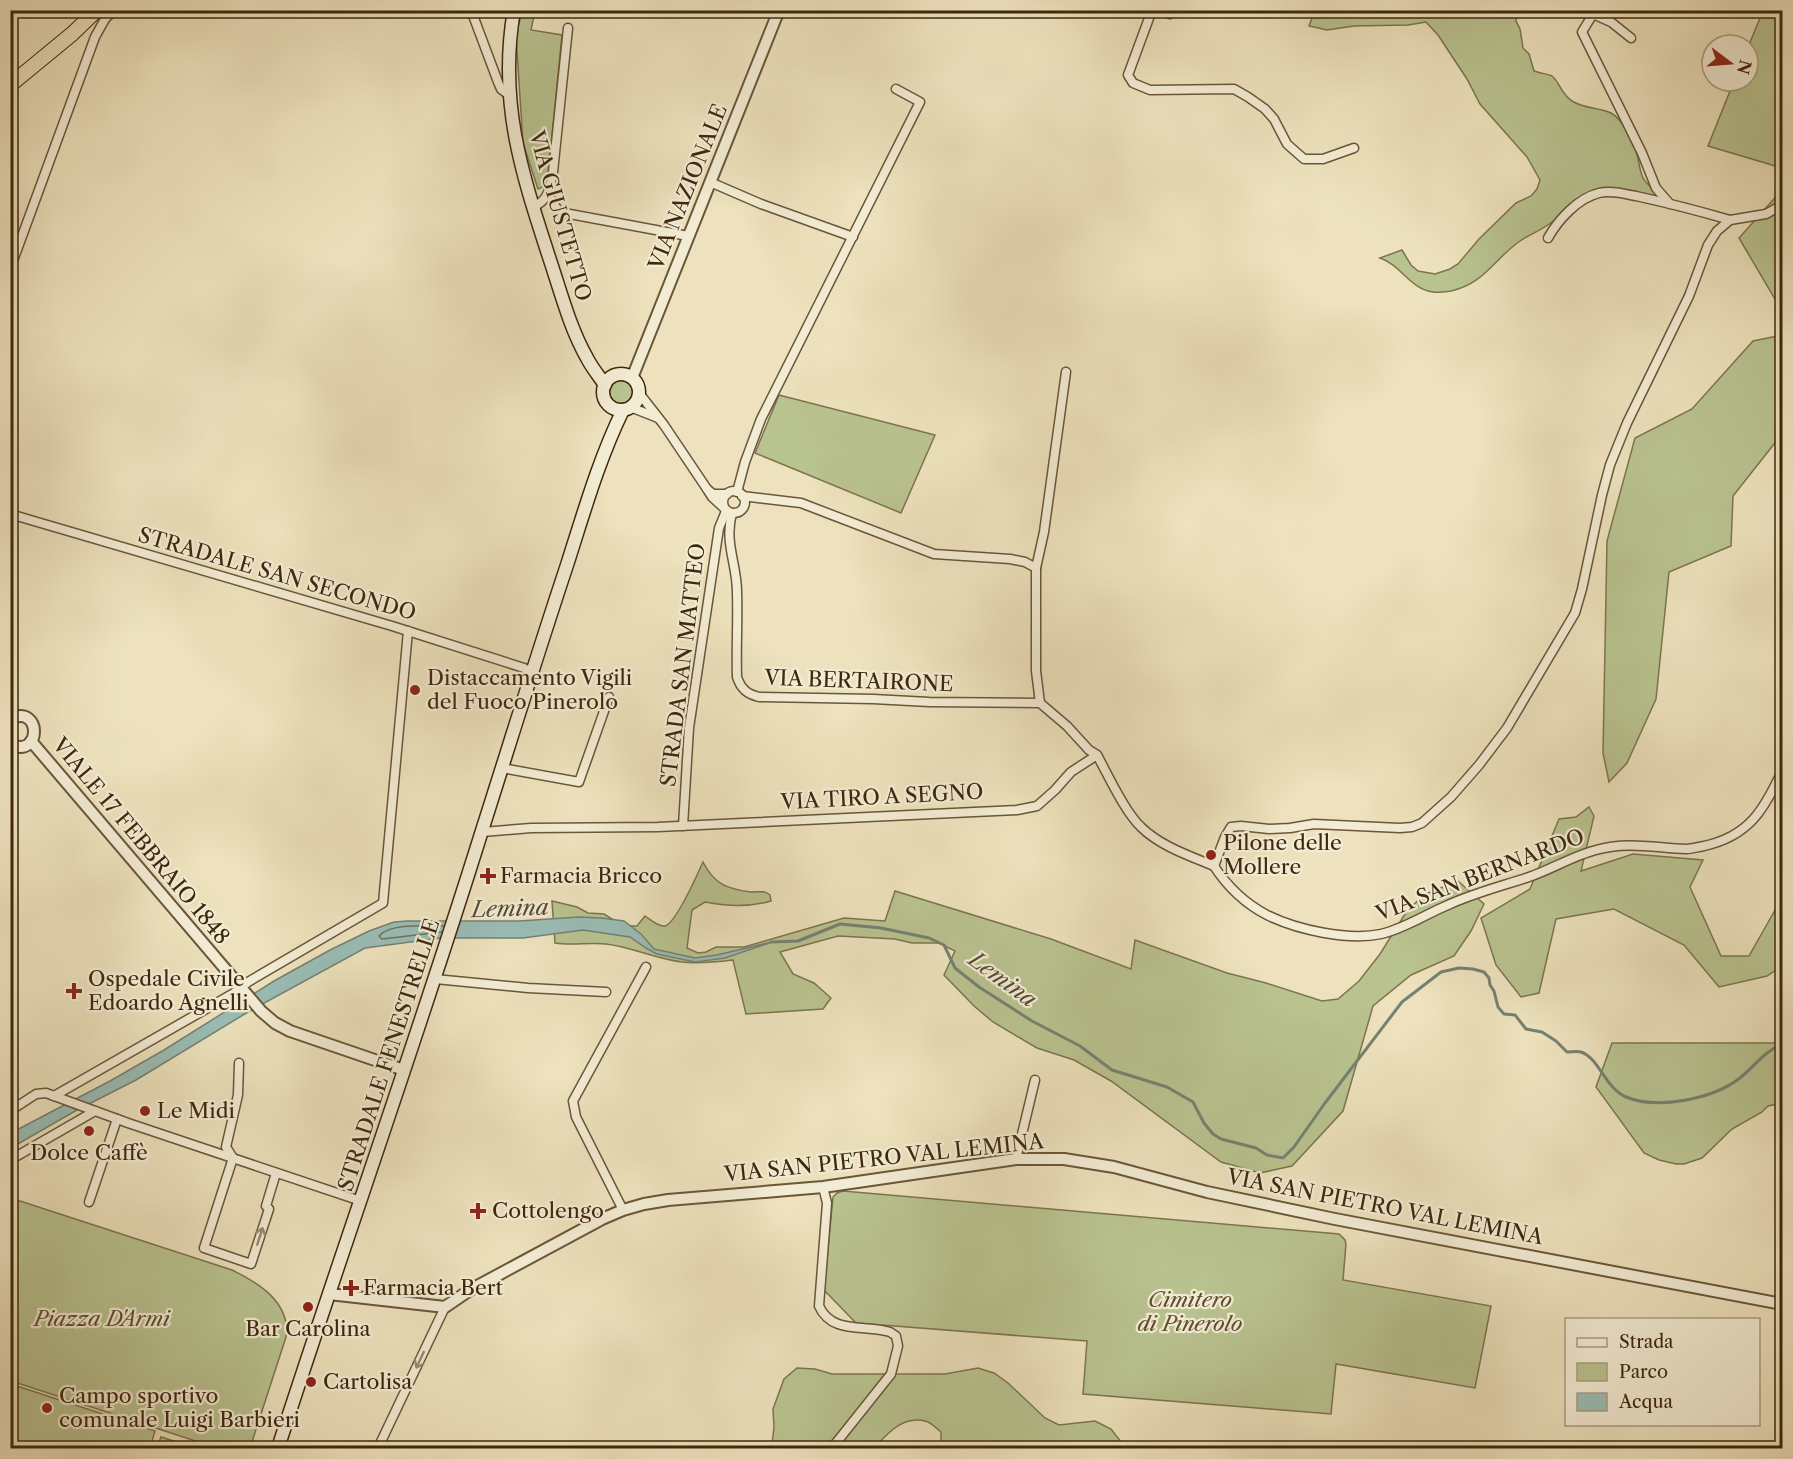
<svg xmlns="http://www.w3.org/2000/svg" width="1793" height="1459" viewBox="0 0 1793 1459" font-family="'Libre Caslon Text',serif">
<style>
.green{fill:#b9c390;stroke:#7c754e;stroke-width:1.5}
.water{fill:#9abdb6;stroke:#768172;stroke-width:1.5}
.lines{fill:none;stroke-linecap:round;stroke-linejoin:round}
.shore{stroke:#6c7262;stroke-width:1.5}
.stream{stroke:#768172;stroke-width:3}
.minor-casing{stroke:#6a5639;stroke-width:11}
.tertiary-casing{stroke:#6a5639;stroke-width:14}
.secondary-casing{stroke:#3f270d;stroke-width:15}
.trunk-casing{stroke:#3f270d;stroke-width:16}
.minor{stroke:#f3ecd4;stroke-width:8}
.tertiary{stroke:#f3ecd4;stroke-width:10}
.secondary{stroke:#f3ecd4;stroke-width:12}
.trunk{stroke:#ede2bd;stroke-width:14}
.oneway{stroke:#998a70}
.poi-dot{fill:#8f2418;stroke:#f3ecd4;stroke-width:2}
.labels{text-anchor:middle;stroke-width:4.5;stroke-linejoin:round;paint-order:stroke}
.street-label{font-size:21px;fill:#3f270d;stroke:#f3ecd4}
.poi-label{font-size:21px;fill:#3f270d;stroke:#f3ecd4;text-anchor:start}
.park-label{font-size:21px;font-style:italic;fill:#5e4e2e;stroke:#f3ecd4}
.water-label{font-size:22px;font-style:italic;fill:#564c37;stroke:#f3ecd4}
</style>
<rect width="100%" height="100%" fill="#ede2bd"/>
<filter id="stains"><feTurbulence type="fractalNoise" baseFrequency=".00333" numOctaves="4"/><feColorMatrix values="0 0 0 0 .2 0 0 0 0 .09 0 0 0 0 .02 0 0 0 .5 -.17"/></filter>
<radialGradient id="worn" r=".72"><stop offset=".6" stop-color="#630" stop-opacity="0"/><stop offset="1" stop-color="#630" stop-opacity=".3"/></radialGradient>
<!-- green -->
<g class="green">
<polygon points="522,10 535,11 531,30 562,35 547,185 538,189 523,143 516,36"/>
<path d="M1367,11H1516V21L1520,29L1523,48L1529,54L1534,71C1539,73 1548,74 1552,76C1559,81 1561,94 1572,101C1584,109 1599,107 1611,113C1623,120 1632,138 1636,151C1639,160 1639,169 1643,178C1647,185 1654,188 1656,196C1639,194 1620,185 1602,190C1588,194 1564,214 1552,222C1542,230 1530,234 1520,241C1493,260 1485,283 1451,291C1445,292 1439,293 1433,292C1410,289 1401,265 1380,258L1402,250L1411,265L1418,271L1435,274L1450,269L1458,264L1479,239L1516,203L1531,196L1537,189L1540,180L1527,157L1480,104L1467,79L1438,35L1426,22L1408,25L1354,26L1327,30L1309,26L1312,18L1320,16L1336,17L1343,14Z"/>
<polygon points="1763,11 1782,11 1782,168 1708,146 1734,81 1748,81 1748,47"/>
<polygon points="1782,190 1782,311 1739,238"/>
<polygon points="1782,335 1782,434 1733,496 1731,546 1669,572 1656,699 1627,763 1609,782 1603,753 1607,541 1635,438 1692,409 1753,341"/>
<circle cx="621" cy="392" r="12"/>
<polygon points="779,395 935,435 901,513 755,453"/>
<polygon points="1589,807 1594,816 1581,871 1633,854 1703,860 1690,887 1721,956 1749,956 1779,903 1782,902 1782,966 1767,976 1719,987 1684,945 1614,909 1556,919 1539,993 1521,997 1496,965 1481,918 1530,889 1559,819 1576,817"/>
<path d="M703,862C714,884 727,889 751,892C759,892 764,890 770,895L771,901C750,907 725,906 705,902L692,910L687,948L698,953L706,952L716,947H744L844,918L885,921L895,891L1051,939L1131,969L1135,940L1227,973L1266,983L1322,1001L1338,999L1359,981L1380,954L1405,914L1423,895L1458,881L1484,904L1471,931L1454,956L1411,975L1373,1006L1343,1111L1292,1166L1260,1173L1221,1162L1111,1081L1074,1060L1037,1048L993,1022L974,1006L944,975L955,951L939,943H912L895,939L838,936L780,952L793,974L814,983L831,998L823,1009L746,1014L733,960C716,962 699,964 682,962C656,959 632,947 606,944C589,942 572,946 555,943L552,901L577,907L588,913L604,914L623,926H637L645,916C651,920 658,927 665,926C676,923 698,873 703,862Z"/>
<polygon points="1612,1043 1782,1043 1782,1103 1768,1106 1762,1112 1732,1129 1702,1158 1684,1164 1676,1164 1659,1160 1644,1153 1596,1087"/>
<polygon points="843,1191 1339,1234 1345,1240 1346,1244 1343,1280 1491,1306 1475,1388 1336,1364 1331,1414 1083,1394 1087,1341 856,1323 824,1290 833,1197 837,1193"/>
<path d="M11,1201H20L232,1270C259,1283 291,1303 286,1337L250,1448H217L11,1381Z"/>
<path d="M797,1368L815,1369L832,1374H945L978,1368L994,1373L1008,1383L1045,1418L1059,1425L1095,1421L1111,1429L1126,1448H941V1432C936,1428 931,1422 925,1421C903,1415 887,1434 874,1448H774L772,1444L774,1427L773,1409L784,1379Z"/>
<polygon points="11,1384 155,1431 150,1448 11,1448"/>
<polygon points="161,1437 196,1448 157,1448"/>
</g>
<!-- water -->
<polygon class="water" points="579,917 602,918 624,921 641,934 654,949 695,958 717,955 772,942 725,958 695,962 657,954 646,948 630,937 583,930 523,938 441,938 365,948 248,1012 136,1080 77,1110 11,1148 11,1133 110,1081 164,1050 274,981 330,950 369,931 394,922 407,921 519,921"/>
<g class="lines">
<!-- shore -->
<path class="shore" d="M442,932L382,939L379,936C390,923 427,926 444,926"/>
<!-- stream -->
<path class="stream" d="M771,942L798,941L840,924L881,928L929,938L944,945L955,968L979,987L1032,1021L1080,1046L1112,1070L1167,1087L1193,1102L1204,1123L1213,1134L1221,1139L1256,1148L1267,1155L1283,1158L1294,1147L1325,1103L1402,1002L1441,972L1459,968L1473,969L1484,972L1489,978L1490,985L1494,991L1498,1007L1504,1014L1515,1015L1526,1029L1542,1032L1556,1041L1567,1052C1571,1052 1577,1051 1581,1052C1599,1058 1605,1088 1626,1097C1658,1110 1713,1099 1740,1078C1754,1067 1765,1050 1782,1045"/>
<defs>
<g id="minor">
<polyline points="471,10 498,82 501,89 509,95"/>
<polyline points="1152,10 1128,75 1133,83 1150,90 1234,89 1248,97 1265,109 1274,119 1287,144 1304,159 1323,159 1354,148"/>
<polyline points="1158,10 1170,14 1175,10"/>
<polyline points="1631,38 1611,22 1593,14 1582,32 1642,153 1656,188 1670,204"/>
<polyline points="710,182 761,204 853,237"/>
<polyline points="548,194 559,212 688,236"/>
<path d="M533,207C549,200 550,188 553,172L568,28"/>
<path d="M1548,238C1558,220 1578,198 1599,193C1611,190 1624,194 1636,196C1668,203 1699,211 1730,220"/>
<polyline points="10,269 95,37 105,19 114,10"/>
<polyline points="639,393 664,425 707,489"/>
<polyline points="630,407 658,418"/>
<circle cx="734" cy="502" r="11"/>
<polyline points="737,492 745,462 761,419 920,102 896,89"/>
<polyline points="742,496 801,503 934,554 1010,559 1025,562 1036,568 1036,671 1040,703"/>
<polyline points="724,508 712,497 707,489 713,494 727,494"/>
<path d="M732,513C724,543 737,564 737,592C738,620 736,648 737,677C741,689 747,694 759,697L873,699L929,702L1040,703L1067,726L1089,750L1097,755"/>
<polyline points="10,514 392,626 524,668 532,673"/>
<polyline points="1036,568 1044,532 1066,372"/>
<polyline points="502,768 579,782 609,697"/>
<polyline points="683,826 689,728 719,528 726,511"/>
<path d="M482,832L531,828L658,827L1017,810L1037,806L1055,790L1071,772L1097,755C1108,775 1125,812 1141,827C1160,846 1190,856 1214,866"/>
<polyline points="1214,866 1225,837 1231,827 1241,826 1269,829 1290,828 1314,824 1400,828 1412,827 1422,823 1451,797 1479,765 1507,728 1575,613 1582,589 1602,495 1610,465 1627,423 1689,296 1708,245 1717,231 1730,220 1766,214 1782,205"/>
<path d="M1214,866C1227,886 1246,904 1267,915C1297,930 1349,941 1381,934C1404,929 1426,914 1448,905C1474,893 1502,886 1529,877C1552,869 1573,856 1596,850C1627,841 1656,848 1686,849C1692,849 1698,847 1704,846C1749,836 1764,810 1782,771"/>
<polyline points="435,979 528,988 606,992"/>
<polyline points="239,1063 238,1095 226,1147 233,1158 204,1248 251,1264 269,1209 266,1206 276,1173"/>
<polyline points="54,1096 234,993 248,982 383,903 408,631"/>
<polyline points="10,1111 36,1094 46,1093 128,1123 361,1201"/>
<polyline points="1016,1159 1035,1080"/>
<polyline points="10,1160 95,1111"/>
<path d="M823,1187L827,1203L819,1306C832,1335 865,1324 890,1332L896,1336L898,1346L891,1374L832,1448"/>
<polyline points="89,1202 117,1119"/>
<polyline points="623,1210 576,1117 573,1101 646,967"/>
<polyline points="378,1448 445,1307"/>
</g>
<g id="tertiary">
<polyline points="632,378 779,10"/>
<path d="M10,719C42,703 42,760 10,744"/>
<polyline points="31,741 261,1011 275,1023 290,1031 404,1070"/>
<polyline points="329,1294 445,1307 470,1290 602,1219 623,1210 644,1204 668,1200 823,1187 1016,1159 1064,1159 1114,1167 1207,1192 1335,1219 1782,1304"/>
</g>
<g id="secondary">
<path d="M514,10C498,103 522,174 550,260C561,293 570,328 587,358C592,368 599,376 605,385"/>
<circle cx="621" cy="392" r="18"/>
<path d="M278,1448C344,1244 416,1042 480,837C509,746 537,655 567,565C584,512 599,459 623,410"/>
</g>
<polyline id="trunk" points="10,85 72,34 97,10"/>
</defs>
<!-- minor casing -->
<use href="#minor" class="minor-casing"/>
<!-- tertiary casing -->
<use href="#tertiary" class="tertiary-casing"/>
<!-- secondary casing -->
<use href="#secondary" class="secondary-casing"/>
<!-- trunk casing -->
<use href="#trunk" class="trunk-casing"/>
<!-- minor -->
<use href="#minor" class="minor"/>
<!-- tertiary -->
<use href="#tertiary" class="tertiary"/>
<!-- secondary -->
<use href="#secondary" class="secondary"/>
<!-- trunk -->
<use href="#trunk" class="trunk"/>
</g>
<!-- one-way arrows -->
<defs><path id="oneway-shaft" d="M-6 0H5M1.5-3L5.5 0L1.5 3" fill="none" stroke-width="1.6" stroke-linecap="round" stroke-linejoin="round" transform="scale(1.5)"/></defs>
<g class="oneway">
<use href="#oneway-shaft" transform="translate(260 1236) rotate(-72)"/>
<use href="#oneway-shaft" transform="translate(420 1360) rotate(115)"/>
</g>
<!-- markers -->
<g class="poi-dot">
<circle cx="415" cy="690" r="6"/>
<circle cx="1211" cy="855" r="6"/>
<path d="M485 867h6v6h6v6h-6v6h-6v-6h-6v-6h6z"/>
<path d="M71 982h6v6h6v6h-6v6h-6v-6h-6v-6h6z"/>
<circle cx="145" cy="1111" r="6"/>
<circle cx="89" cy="1131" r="6"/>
<path d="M475 1202h6v6h6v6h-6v6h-6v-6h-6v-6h6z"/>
<path d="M348 1279h6v6h6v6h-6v6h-6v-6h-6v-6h6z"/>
<circle cx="308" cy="1307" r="6"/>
<circle cx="311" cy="1382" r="6"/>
<circle cx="47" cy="1408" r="6"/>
</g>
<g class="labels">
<!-- street labels -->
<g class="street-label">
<text transform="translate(688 187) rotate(-68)" y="7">VIA NAZIONALE</text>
<text transform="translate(560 216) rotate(74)" y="7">VIA GIUSTETTO</text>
<text transform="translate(277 574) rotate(16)" y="7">STRADALE SAN SECONDO</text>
<text transform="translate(683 665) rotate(-83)" y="7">STRADA SAN MATTEO</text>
<text transform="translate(859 681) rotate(2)" y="7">VIA BERTAIRONE</text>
<text transform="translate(882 797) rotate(-3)" y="7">VIA TIRO A SEGNO</text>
<text transform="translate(141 841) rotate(50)" y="7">VIALE 17 FEBBRAIO 1848</text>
<text transform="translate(1480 875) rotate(-21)" y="7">VIA SAN BERNARDO</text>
<text transform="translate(389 1055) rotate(-72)" y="7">STRADALE FENESTRELLE</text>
<text transform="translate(884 1158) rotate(-6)" y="7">VIA SAN PIETRO VAL LEMINA</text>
<text transform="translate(1385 1207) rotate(11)" y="7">VIA SAN PIETRO VAL LEMINA</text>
</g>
<!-- poi labels -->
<g class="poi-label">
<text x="427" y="685">Distaccamento Vigili<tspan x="427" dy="24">del Fuoco Pinerolo</tspan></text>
<text x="1223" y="850">Pilone delle<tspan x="1223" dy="24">Mollere</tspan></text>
<text x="500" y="883">Farmacia Bricco</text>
<text x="88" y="986">Ospedale Civile<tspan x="88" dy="24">Edoardo Agnelli</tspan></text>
<text x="157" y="1118">Le Midi</text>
<text x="89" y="1160" text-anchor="middle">Dolce Caffè</text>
<text x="492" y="1218">Cottolengo</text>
<text x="363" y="1295">Farmacia Bert</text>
<text x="308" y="1336" text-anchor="middle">Bar Carolina</text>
<text x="323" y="1389">Cartolisa</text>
<text x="59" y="1403">Campo sportivo<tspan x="59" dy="24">comunale Luigi Barbieri</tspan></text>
</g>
<!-- park labels -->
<g class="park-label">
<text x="1190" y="1307">Cimitero<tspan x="1190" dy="24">di Pinerolo</tspan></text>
<text x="102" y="1326">Piazza D'Armi</text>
</g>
<!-- water labels -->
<g class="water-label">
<text transform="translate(510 908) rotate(-2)" y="8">Lemina</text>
<text transform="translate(1003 979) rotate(36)" y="8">Lemina</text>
</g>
</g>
<!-- margin -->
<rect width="1793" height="1459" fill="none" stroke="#ede2bd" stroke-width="36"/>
<rect x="12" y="12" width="1769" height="1435" fill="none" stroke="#3f270d" stroke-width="3"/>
<rect x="18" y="18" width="1757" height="1423" fill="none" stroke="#3f270d" stroke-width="1.5"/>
<!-- legend -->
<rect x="1565" y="1318" width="195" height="108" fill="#f3ecd4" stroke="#ab9d84" stroke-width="1.5"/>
<rect x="1577" y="1338" width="30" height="9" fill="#f3ecd4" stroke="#ab9d84" stroke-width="1.5"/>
<text x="1619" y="1348" font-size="18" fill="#3f270d">Strada</text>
<rect x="1577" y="1363" width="30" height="18" fill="#b9c390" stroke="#ab9d84" stroke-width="1.5"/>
<text x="1619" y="1378" font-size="18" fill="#3f270d">Parco</text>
<rect x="1577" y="1393" width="30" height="18" fill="#9abdb6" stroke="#ab9d84" stroke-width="1.5"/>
<text x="1619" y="1408" font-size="18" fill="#3f270d">Acqua</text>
<!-- north arrow -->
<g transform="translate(1730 63) rotate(106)"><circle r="28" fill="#f3ecd4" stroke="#ab9d84" stroke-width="1.5"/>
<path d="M0-4.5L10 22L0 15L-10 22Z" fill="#8f2418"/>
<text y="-9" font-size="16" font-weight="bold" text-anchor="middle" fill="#3f270d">N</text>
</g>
<rect width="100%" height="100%" filter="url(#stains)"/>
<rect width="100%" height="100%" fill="url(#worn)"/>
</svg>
